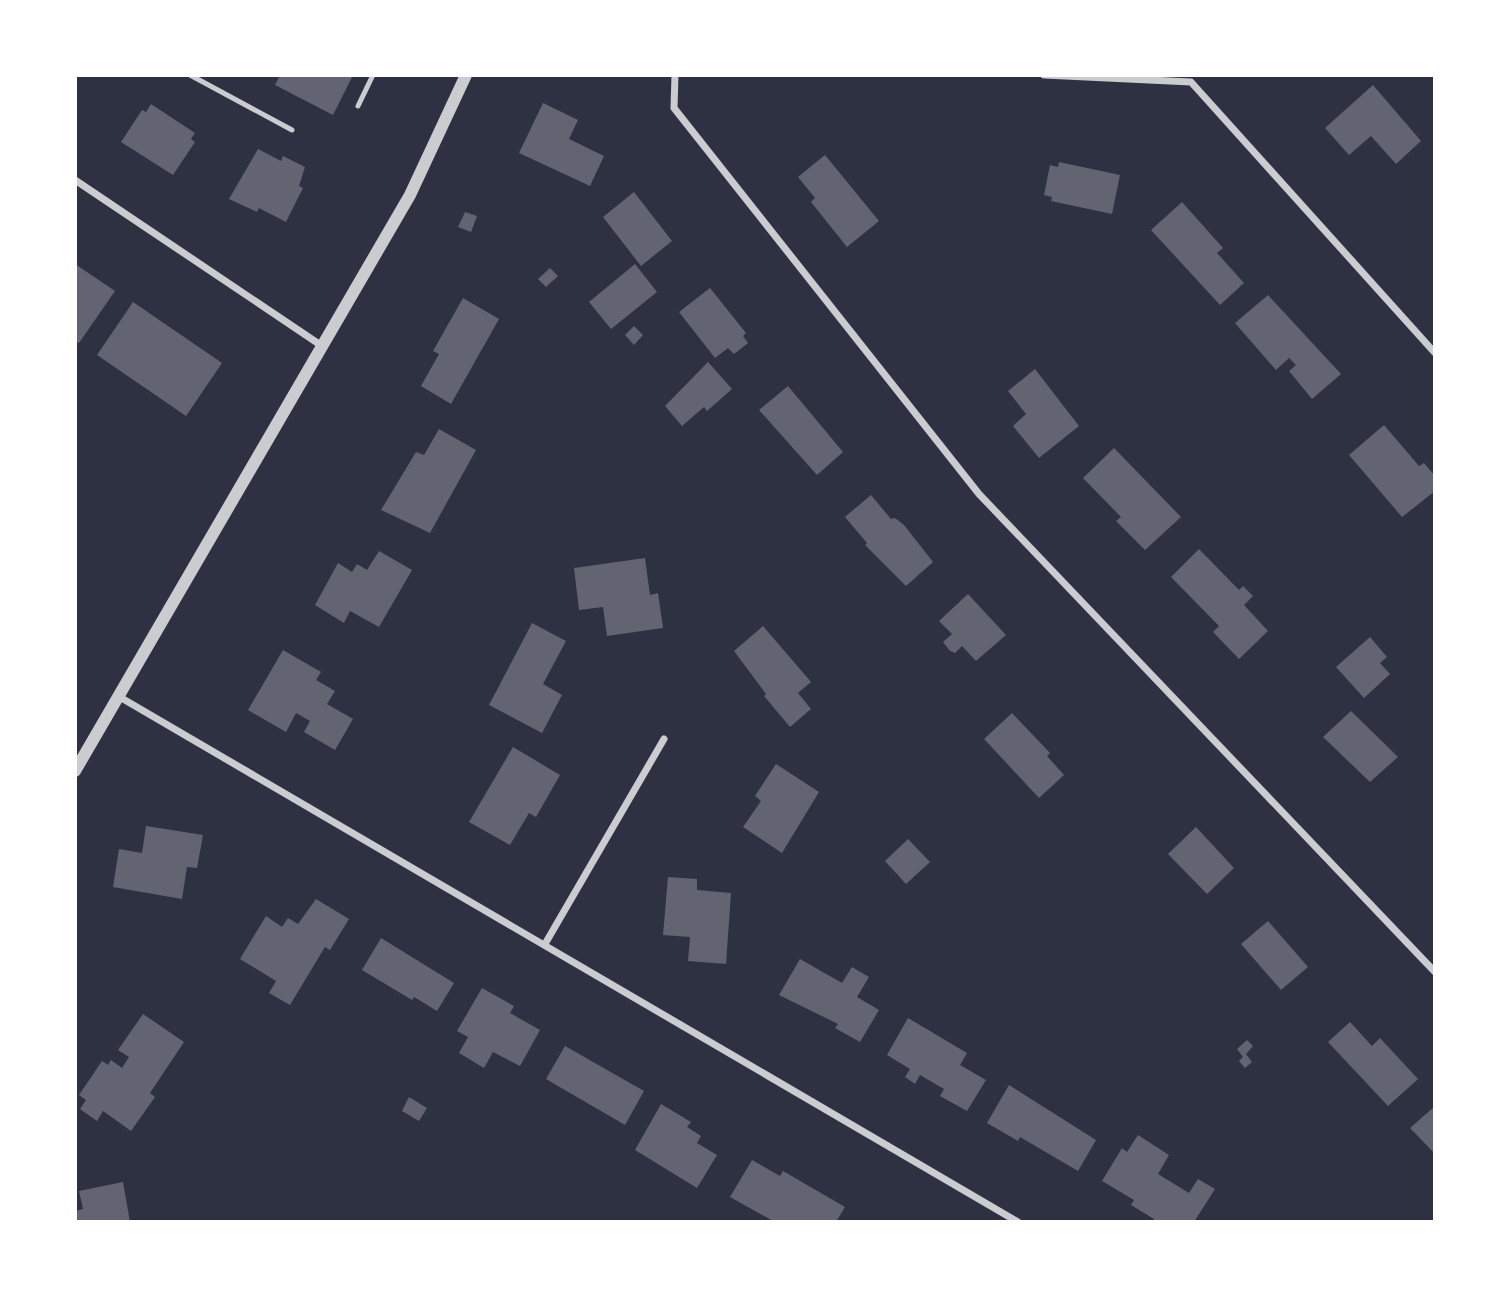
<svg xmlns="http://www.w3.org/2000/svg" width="1510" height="1297" viewBox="0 0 1510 1297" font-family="'DM Sans',sans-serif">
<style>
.building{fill:#626471}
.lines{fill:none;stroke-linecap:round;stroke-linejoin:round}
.service{stroke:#caccd0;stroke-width:5}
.minor{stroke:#caccd0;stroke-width:7}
.tertiary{stroke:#caccd0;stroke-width:12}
</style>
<rect width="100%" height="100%" fill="#2d3142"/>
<!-- building -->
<g class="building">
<polygon points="280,75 353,75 333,115 275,85"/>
<polygon points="1373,85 1421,141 1396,164 1371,136 1349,155 1325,128"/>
<polygon points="543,103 578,120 569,139 604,156 590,186 519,153"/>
<polygon points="151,104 195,133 191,139 195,142 173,175 121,142 142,110 146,112"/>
<polygon points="258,149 281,161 283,156 305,167 299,186 303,188 286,222 259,208 257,212 229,199"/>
<polygon points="825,155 879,221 847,247 811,202 815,198 798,177"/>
<polygon points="1059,162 1120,175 1112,214 1051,201 1052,197 1044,195 1050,165 1058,167"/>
<polygon points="634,192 672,241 641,266 603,217"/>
<polygon points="1182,202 1223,248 1217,253 1244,283 1220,305 1151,230"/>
<polygon points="465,212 477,216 471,232 458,227"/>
<polygon points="75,264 115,291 79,343 75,341"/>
<polygon points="635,264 657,292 611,329 589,302"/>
<polygon points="550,268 558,276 546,287 538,279"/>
<polygon points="710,288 746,333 743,336 748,343 734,354 728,348 715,358 679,312"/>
<polygon points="1268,295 1341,374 1312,399 1289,371 1296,365 1289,358 1276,370 1235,323"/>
<polygon points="463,298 499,319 451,404 421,386 439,354 433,351"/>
<polygon points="133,302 222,363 186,416 97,355"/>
<polygon points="634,326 643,335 634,345 625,335"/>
<polygon points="708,362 732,389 707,411 704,407 682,426 665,406"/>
<polygon points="1035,369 1079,426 1039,458 1013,426 1026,414 1008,391"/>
<polygon points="788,386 843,452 817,475 759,410"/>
<polygon points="1384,425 1419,466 1424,463 1435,476 1435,491 1402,517 1349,455"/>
<polygon points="439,429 476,450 430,533 381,510 416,452 424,455"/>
<polygon points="1114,448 1181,517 1145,550 1116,521 1121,517 1083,478"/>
<polygon points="871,495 891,519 895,518 904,525 933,562 906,586 865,545 867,543 845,517"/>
<polygon points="1199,549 1239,590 1243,586 1253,596 1244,605 1268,631 1239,659 1213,632 1219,626 1171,577"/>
<polygon points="379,551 412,570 379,627 350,611 344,623 315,605 338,563 352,572 357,564 367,570"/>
<polygon points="645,558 650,595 658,593 663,628 607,636 603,607 579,610 574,568"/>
<polygon points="968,594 1006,635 976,661 962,646 955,653 950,651 943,642 952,634 939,621"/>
<polygon points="532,623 566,641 543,684 562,695 542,733 489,705"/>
<polygon points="763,626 811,682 798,693 811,709 790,727 764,696 766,694 734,651"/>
<polygon points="1370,637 1387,657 1380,663 1390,674 1364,698 1336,667"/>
<polygon points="283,650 321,672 316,680 335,691 327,704 353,719 335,750 304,732 310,721 296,713 286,732 248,710"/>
<polygon points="1351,711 1398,757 1370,782 1323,737"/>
<polygon points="1012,713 1050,753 1047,756 1064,775 1039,798 984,739"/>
<polygon points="513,747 560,775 536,817 529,813 510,845 469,822"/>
<polygon points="776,764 819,792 782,853 743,827 761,801 755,796"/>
<polygon points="146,826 203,835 197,868 187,867 182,899 113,887 119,849 142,853"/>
<polygon points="1196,827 1234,868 1207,894 1168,854"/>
<polygon points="908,839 930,862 906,884 885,861"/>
<polygon points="668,877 697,879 697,890 731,893 726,964 688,961 690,937 663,935"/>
<polygon points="316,899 349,919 330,950 325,947 290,1005 269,993 276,981 240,959 266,916 282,927 288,918 298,924"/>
<polygon points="1268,921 1308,967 1281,990 1241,944"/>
<polygon points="381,938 454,983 437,1011 414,997 412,1000 362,970"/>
<polygon points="800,959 842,983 852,967 869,977 857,997 879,1010 860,1042 835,1028 838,1024 779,995"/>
<polygon points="482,988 514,1006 510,1013 540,1030 520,1066 493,1052 484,1068 459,1053 468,1037 457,1031"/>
<polygon points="143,1014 184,1042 150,1093 155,1097 131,1131 103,1111 97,1121 80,1109 86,1100 79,1095 102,1061 108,1065 111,1060 122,1068 129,1057 118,1050"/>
<polygon points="908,1018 967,1053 960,1065 986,1080 967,1111 940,1096 944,1089 920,1075 915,1084 905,1077 910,1069 887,1055"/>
<polygon points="1350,1022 1372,1046 1380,1038 1418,1079 1388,1106 1328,1042"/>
<polygon points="1247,1040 1253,1046 1246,1054 1252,1062 1245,1068 1239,1061 1243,1057 1237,1049"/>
<polygon points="565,1046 644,1091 625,1125 546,1079"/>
<polygon points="1009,1085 1096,1140 1078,1171 1020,1137 1018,1141 987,1123"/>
<polygon points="409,1097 427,1108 419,1121 402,1111"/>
<polygon points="661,1104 691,1122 687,1127 701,1136 697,1143 717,1155 697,1188 635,1150"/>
<polygon points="1435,1106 1435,1154 1410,1128"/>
<polygon points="1138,1135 1169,1155 1158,1174 1189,1193 1198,1179 1215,1189 1194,1222 1153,1222 1154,1219 1131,1205 1134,1200 1102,1181 1122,1148 1127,1152"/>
<polygon points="752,1160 780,1176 783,1171 845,1207 836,1222 775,1222 730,1197"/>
<polygon points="123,1182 130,1222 75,1222 75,1211 83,1209 79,1191"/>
</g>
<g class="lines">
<!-- service -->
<g class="service">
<polyline points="190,75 292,130"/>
<polyline points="358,106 373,75"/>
</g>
<!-- minor -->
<g class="minor">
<polyline points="675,75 674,108 979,494 1435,972"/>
<polyline points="1044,75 1191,82 1435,353"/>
<polyline points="75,180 322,346"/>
<polyline points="118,696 1018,1222"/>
<polyline points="545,944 664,739"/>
</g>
<!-- tertiary -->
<polyline class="tertiary" points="75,771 410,195 466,75"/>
</g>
<!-- border -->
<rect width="1510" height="1297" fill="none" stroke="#ffffff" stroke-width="154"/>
</svg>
